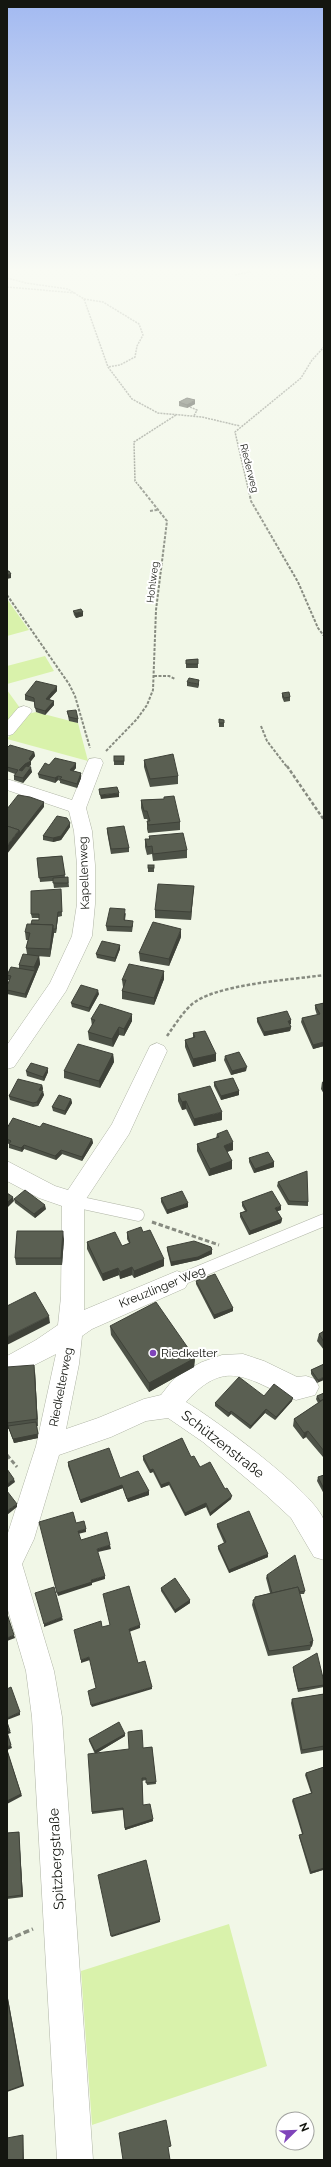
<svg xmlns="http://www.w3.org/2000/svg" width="331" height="2167" viewBox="0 0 331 2167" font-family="Raleway,sans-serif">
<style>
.green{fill:#d9f2ab}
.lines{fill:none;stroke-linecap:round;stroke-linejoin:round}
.lane-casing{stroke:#b0b5a6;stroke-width:13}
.street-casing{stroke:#b0b5a6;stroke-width:1}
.path-far4{stroke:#878b80;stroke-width:1.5;stroke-dasharray:2 1;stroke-linecap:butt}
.path-far3{stroke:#878b80;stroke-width:2;stroke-dasharray:3 1.5;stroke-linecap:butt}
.path-far2{stroke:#878b80;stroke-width:2.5;stroke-dasharray:3.5 2;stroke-linecap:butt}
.path-far1{stroke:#878b80;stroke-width:3;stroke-dasharray:4.5 2.5;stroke-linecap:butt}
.path{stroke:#878b80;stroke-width:3.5;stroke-dasharray:6 3;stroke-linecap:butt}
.lane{stroke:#fff;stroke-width:12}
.street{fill:#fff;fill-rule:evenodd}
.wall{fill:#4d5247}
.shaded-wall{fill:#3f4239}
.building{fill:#5a5f52;stroke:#3f4239}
.poi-dot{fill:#7f44ba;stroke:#fff;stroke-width:1.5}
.labels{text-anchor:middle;stroke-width:4;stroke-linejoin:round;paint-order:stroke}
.far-street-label{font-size:10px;fill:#141610;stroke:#fff}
.street-label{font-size:12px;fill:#141610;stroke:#fff}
.poi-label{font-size:12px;fill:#141610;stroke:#fff;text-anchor:start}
.near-street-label{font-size:14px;fill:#141610;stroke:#fff}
</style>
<rect width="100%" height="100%" fill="#f1f7e7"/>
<!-- green -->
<g class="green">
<polygon points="7,599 29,630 7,636"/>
<polygon points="45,656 54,671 7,684 7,666"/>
<polygon points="7,690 20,708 7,724"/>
<polygon points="36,712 78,723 88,761 7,739 28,714"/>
<polygon points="229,1924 267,2066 92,2125 81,1971"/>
</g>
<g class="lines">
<defs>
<g id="lane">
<polyline points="73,1201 138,1215"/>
<polyline points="177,1281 324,1220"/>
</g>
<g id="street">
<polygon points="24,706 30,708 32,711 13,734 7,736 7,721 18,708"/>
<polygon points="95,758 101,759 103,763 86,808 92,831 95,865 95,904 92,936 66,991 14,1067 7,1069 7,1045 50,983 72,936 77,904 77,865 74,831 69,811 7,790 7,779 72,800 87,763 89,759"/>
<path d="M157,1043L164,1046L167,1051L129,1134L84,1202V1310L177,1271L185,1274L189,1281L185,1288L92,1329L82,1336L79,1364L66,1429L98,1418L144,1399L161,1395L172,1381L181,1373L202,1362L222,1355L243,1354L264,1361L297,1377L306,1376L315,1379L319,1387L315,1395L296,1400C251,1383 228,1354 186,1402C213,1418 317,1494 324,1521C327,1532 324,1549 324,1560L314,1557L291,1518L266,1495L203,1442L168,1418L146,1421L111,1437L59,1455L34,1539L22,1564L54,1671L62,1717L93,2160H57L32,1717L26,1671L7,1607V1536L36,1446L56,1354L7,1379V1356L36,1340L58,1325L61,1297L62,1206L39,1198L7,1181V1161L55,1186L68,1190L112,1124L150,1046Z"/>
</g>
</defs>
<!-- lane casing -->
<use href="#lane" class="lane-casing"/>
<!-- street casing -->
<use href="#street" class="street-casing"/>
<!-- path-far4 -->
<g class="path-far4">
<polyline points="235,275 252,271"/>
<polyline points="7,278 26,283 68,289 84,299 108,367 132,399 158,413 202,417 240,426"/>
<polyline points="7,287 76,293"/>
<polyline points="84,299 103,302 139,324 143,335 137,346 135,357 120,365 108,367"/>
<polyline points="190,407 197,410 194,416"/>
<polyline points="141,488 135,481 134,442 176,415"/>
<polyline points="248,488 235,432 301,378 312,360 324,347"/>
</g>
<!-- path-far3 -->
<g class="path-far3">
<polyline points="248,487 251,501 298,582 318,628 324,636"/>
<polyline points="150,511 157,510"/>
<polyline points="7,595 69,684 75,696 90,748"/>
<polyline points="154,676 169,676 175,679"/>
<polyline points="261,726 267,741 287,767"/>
<polyline points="106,751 137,719 147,705 153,690 156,610 167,521 140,487"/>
</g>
<!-- path-far2 -->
<g class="path-far2">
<polyline points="287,766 324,820"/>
<path d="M167,1036C174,1026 181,1015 190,1006C212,984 291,980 324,975"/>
</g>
<!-- path-far1 -->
<g class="path-far1">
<polyline points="152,1222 219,1245"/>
<polyline points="7,1455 17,1467"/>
</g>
<!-- path -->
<polyline class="path" points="7,1940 33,1929"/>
<!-- lane -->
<use href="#lane" class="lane"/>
<!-- street -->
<use href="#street" class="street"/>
</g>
<!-- wall -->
<g class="wall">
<polygon points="179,402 195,404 187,408 179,406"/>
<polygon points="73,611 83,616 76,618 74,615"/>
<polygon points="198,659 198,668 186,668 186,660"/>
<polygon points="187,682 199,684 198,688 187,686"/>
<polygon points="57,691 49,699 54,701 54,705 45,715 36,712 34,702 25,700 25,695"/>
<polygon points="282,693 290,697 290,701 284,702 282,697"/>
<polygon points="67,711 78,719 78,723 69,721"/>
<polygon points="219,719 224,720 224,727 219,727"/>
<polygon points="7,748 34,752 35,756 31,761 31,765 28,767 32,772 23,783 14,780 14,776 15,774 7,771"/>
<rect x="114" y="756" width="10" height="9"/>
<polygon points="144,760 178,776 178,784 150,787 144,767"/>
<polygon points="49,765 76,768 73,771 81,773 81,778 77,788 60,783 60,781 58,780 55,783 39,778 38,774"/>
<polygon points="164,797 180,822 180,830 148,833 147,829 147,821 148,821 147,819 144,819 141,808 141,800 164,799"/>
<polygon points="70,827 61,840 53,842 43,840 43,836"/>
<polygon points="107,828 129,848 129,852 111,854 107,832"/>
<polygon points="149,836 187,850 187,858 153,861 152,854 147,855 145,847 145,839 149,839"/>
<polygon points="62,856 65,877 68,877 69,887 54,888 53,881 40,882 37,858"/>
<rect x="148" y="865" width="6" height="7"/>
<polygon points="194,886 191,920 155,918 155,910"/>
<polygon points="61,889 62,916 58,917 56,933 54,933 50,957 36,956 39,956 40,964 26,998 7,994 7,986 10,980 7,980 7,975 19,968 19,965 27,954 26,948 28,940 26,940 25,932 31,924 39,920 39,918 32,918 31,914"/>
<polygon points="126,913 125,920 133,925 132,932 107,931 106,926"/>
<polygon points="181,937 169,966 140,961 139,953"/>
<polygon points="120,945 120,949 115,962 97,958 96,954"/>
<polygon points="164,979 154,1005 122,999 122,991 124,988 123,987 122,980"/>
<polygon points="99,994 89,1012 72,1007 71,1003"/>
<polygon points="324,1003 324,1046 313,1049 301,1022 302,1018 317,1015 315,1009 315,1005"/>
<polygon points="257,1018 291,1024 290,1024 291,1027 290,1031 264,1036 257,1022"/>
<polygon points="91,1019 132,1021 124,1036 119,1035 113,1047 89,1040 88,1032 92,1026"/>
<polygon points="193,1033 216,1054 216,1061 193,1067 185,1047 185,1040 193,1038"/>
<polygon points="113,1054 114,1062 100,1088 64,1078 64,1071"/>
<polygon points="225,1056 246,1071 231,1075 224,1060"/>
<polygon points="26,1071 48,1072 44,1081 27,1076"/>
<polygon points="324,1081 324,1094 321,1089 322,1082"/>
<polygon points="214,1082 239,1091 239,1095 221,1100 214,1086"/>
<polygon points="42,1085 43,1089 42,1091 44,1095 38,1106 33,1107 10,1100 9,1096"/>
<polygon points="178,1094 222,1120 194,1126 186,1109 182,1110 178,1101"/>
<polygon points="71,1099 72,1103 65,1115 53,1111 52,1107"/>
<polygon points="40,1127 92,1139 93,1143 82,1161 62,1154 56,1160 24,1149 22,1152 9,1148 9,1144 7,1143 7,1128"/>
<polygon points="217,1134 233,1150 227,1152 232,1161 232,1169 209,1176 197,1151 197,1144 216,1138"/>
<polygon points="249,1158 274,1162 274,1167 254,1173 249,1162"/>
<polygon points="278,1182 308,1202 308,1206 288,1205 277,1186"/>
<polygon points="161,1198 188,1207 167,1214 161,1202"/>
<polygon points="14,1199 46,1209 35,1218 15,1203"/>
<polygon points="242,1202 281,1210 277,1211 282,1219 281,1223 249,1235 240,1217 240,1213 245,1211 242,1206"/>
<polygon points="127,1232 143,1232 164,1266 134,1278 132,1275 120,1279 119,1275 103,1281 87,1249 87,1242 122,1246 129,1243 127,1239"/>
<polygon points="64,1239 62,1265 16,1265 15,1258"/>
<polygon points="167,1247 212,1250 212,1254 198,1260 171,1266 167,1250"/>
<polygon points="196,1281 233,1308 233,1311 214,1319 196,1284"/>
<polygon points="110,1326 195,1358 194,1367 149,1392 111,1335"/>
<polygon points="324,1331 324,1350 317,1341 319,1334"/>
<polygon points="324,1364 317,1383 311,1374 311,1370"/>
<polygon points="7,1367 35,1372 38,1426 37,1426 38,1438 14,1443 9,1429 8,1429 7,1425"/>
<polygon points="324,1393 324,1457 323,1457 306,1437 303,1439 293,1426 294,1419 318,1403 316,1399 317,1396"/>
<polygon points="264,1396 292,1401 275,1420 265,1413 250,1429 231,1414 228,1417 215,1406 215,1403"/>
<polygon points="143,1456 191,1457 200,1467 225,1489 231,1499 210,1516 206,1507 185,1516 169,1485 161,1488 153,1472 150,1473 143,1460"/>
<polygon points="68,1462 120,1478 149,1495 128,1502 123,1488 81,1503 68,1466"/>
<polygon points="324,1475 324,1494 317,1481 318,1477"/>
<polygon points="217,1524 268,1557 229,1573 218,1549 218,1546 224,1543 217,1527"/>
<polygon points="267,1575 305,1591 304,1594 300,1594 313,1641 312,1646 311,1647 310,1650 268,1656 252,1605 253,1600 254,1600 255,1597 270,1593 266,1578"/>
<polygon points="161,1588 190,1600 190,1603 175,1613 161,1591"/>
<polygon points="293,1667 324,1682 324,1687 298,1692 293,1670"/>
<polygon points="324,1694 324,1750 301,1754 291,1703 292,1699"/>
<polygon points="125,1734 125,1736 95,1754 152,1747 156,1784 147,1785 146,1780 142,1781 143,1805 153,1821 125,1830 123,1810 92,1814 92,1812 95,1754 89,1741 89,1739"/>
<polygon points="324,1767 324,1872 323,1870 310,1874 299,1837 299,1835 302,1834 292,1801 293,1799 311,1793 305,1775 306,1773"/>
<polygon points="19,1832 19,1834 23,1897 7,1899 7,1833"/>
</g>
<!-- shaded-wall -->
<g class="shaded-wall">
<polygon points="195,400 195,404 187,408 187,405"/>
<polygon points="11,574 11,578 7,579 7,575"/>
<polygon points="83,612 83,616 76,618 75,613"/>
<polygon points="199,680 199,684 198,688 198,684"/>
<polygon points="57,686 57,691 46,703 46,699"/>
<polygon points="54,701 54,705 45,715 45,711"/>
<polygon points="34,752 35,756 31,761 31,765 25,768 20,775 19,770"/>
<polygon points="76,763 76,768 70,775 70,770"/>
<polygon points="31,767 32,772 23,783 23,778"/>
<polygon points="81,773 81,778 77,788 77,784"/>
<polygon points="58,776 58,780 55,783 55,778"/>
<polygon points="119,793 119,797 101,799 100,795"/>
<polygon points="44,802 44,807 7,854 7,846 19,830"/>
<polygon points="70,823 70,827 61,840 53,842 53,838"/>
<polygon points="194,886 193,894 191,920 191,912"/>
<polygon points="58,912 58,917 56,933 56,929"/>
<polygon points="53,925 54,933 50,957 50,949"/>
<polygon points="181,929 181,937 169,966 169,959"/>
<polygon points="120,945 120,949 115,962 115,958"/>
<polygon points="39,956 40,964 26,998 25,994 35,971 34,967"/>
<polygon points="164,971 164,979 154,1005 154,998"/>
<polygon points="98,990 99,994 89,1012 89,1008"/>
<polygon points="132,1014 132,1021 124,1036 124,1029"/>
<polygon points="291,1020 291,1024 288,1025 288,1021"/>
<polygon points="119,1027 119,1035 113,1047 112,1039"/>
<polygon points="291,1027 290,1031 264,1036 264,1032"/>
<polygon points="324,1042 324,1046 313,1049 313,1045"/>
<polygon points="113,1054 114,1062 100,1088 99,1081"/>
<polygon points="216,1054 216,1061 193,1067 193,1059"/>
<polygon points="247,1067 246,1071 231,1075 232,1071"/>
<polygon points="48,1068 48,1072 44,1081 43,1077"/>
<polygon points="42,1085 43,1089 40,1094 39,1090"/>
<polygon points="43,1091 44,1095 38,1106 37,1102"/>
<polygon points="239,1091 239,1095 221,1100 221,1096"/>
<polygon points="71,1099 72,1103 65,1115 65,1111"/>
<polygon points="186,1101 186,1109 182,1110 182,1102"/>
<polygon points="222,1112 222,1120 194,1126 194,1119"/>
<polygon points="92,1139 93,1143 82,1161 82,1157"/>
<polygon points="233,1142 233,1150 223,1153 224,1146"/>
<polygon points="24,1145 24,1149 22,1152 21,1148"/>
<polygon points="61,1150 62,1154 56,1160 55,1156"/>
<polygon points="232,1161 232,1169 209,1176 210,1169"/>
<polygon points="274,1162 274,1167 254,1173 255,1169"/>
<polygon points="13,1197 14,1201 7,1208 7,1203"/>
<polygon points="188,1203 188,1207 167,1214 167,1210"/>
<polygon points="45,1205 46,1209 35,1218 34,1214"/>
<polygon points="281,1206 281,1210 275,1212 275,1208"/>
<polygon points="282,1219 281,1223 249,1235 250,1231"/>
<polygon points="63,1231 64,1239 62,1265 61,1258"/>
<polygon points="212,1250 212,1254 198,1260 171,1266 171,1262"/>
<polygon points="164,1259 164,1266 134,1278 134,1271"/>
<polygon points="132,1267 132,1275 120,1279 120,1272"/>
<polygon points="118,1268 119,1275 103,1281 102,1274"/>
<polygon points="233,1308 233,1311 214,1319 214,1315"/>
<polygon points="49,1316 50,1323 7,1345 7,1337"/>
<polygon points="195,1358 194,1367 149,1392 149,1383"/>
<polygon points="34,1365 35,1372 38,1426 37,1419"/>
<polygon points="324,1377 324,1380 317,1383 318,1380"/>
<polygon points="293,1398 292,1401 275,1420 276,1417"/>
<polygon points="266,1409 265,1413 250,1429 251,1426"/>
<polygon points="231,1411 231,1414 228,1417 229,1413"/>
<polygon points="36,1422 38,1438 14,1443 13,1439"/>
<polygon points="308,1431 306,1437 303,1439 304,1433"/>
<polygon points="153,1469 153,1472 150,1473 150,1470"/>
<polygon points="14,1479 15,1482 7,1488 7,1484"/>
<polygon points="169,1482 169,1485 161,1488 161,1485"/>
<polygon points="122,1485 123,1488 81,1503 80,1500"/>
<polygon points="149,1491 149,1495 128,1502 127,1499"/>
<polygon points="232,1496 231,1499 210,1516 210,1513"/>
<polygon points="206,1503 206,1507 185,1516 185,1513"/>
<polygon points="17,1504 17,1507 7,1515 7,1511"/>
<polygon points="86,1529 86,1532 78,1534 78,1531"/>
<polygon points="110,1545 111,1549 98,1552 97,1549"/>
<polygon points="268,1554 268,1557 229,1573 229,1570"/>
<polygon points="105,1576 105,1579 92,1583 92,1585 58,1596 57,1593 91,1580"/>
<polygon points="190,1600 190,1603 175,1613 175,1610"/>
<polygon points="62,1617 63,1620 44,1627 44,1624"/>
<polygon points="140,1625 140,1628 129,1632 129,1629"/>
<polygon points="14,1635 15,1638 7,1641 7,1638"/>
<polygon points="313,1641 312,1646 311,1647 311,1645 310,1642"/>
<polygon points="89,1657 90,1660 81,1663 81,1660"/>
<polygon points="152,1687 152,1689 92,1707 91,1705"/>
<polygon points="20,1712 20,1715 7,1720 7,1718"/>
<polygon points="10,1731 11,1733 8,1734 7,1732"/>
<polygon points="125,1734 125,1736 95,1754 95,1751"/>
<polygon points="11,1745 12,1748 7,1750 7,1747"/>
<polygon points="7,1750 22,1796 7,1804"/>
<polygon points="153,1819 153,1821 125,1830 125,1828"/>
<polygon points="19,1832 19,1834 23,1897 22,1895"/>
<polygon points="324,1868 323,1870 310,1874 311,1872"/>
<polygon points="160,1920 160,1922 112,1937 111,1936"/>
<polygon points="7,1993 24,2086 7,2092"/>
<polygon points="23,2135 24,2160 23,2160"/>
</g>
<!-- building -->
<g class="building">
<polygon points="187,398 195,400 187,405 179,402"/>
<polygon points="7,571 9,571 11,574 7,575"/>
<polygon points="81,609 83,612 75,613 73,611"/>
<polygon points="198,659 198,664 186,664 186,660"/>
<polygon points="189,678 199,680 198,684 187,682"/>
<polygon points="36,681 57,686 46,699 54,701 45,711 35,708 34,698 25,695"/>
<polygon points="289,692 290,697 284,698 282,693"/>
<polygon points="76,710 78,719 69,717 67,711"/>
<polygon points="219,719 224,720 224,723 219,723"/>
<polygon points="10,745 34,752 29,759 31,761 25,764 19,770 22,771 26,766 31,767 23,778 14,776 18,770 7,767 7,748"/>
<polygon points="173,754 178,776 150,779 144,760"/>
<rect x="114" y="756" width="10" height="5"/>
<polygon points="55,758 76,763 70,770 81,773 77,784 60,779 62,777 58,776 55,778 38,774 45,763 49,765"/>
<polygon points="117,787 119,793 100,795 99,789"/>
<polygon points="18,795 30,797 44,802 20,833 19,830 7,826 7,809"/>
<polygon points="174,796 180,822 148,825 147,821 150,821 147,811 144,811 141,800 164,799 164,797"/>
<polygon points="57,816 67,818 70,823 61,836 53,838 43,836"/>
<polygon points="7,826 19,830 7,846"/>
<polygon points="124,826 129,848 111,849 107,828"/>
<polygon points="183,833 187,850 153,854 152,846 147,847 145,839 150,839 149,836"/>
<polygon points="62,856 65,875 39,878 37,858"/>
<rect x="148" y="865" width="6" height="3"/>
<polygon points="68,877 68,883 53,883 53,878"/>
<polygon points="158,884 194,886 191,912 155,910"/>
<polygon points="61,889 62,912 58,912 56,929 53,929 53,925 31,924 32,920 39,920 39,914 31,914 31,891"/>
<polygon points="110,908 125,909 124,920 133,921 132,927 106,926"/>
<polygon points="153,922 181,929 169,959 139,953"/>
<polygon points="27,924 53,925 50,949 26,948 30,933 25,932"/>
<polygon points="102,941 120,945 115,958 96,954"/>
<polygon points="23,954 39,956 34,967 19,965"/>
<polygon points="129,964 164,971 154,998 122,991 126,980 122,980"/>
<polygon points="11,967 35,971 25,994 7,990 7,986 11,976 7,975"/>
<polygon points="81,985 98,990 89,1008 71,1003"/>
<polygon points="324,1003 324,1042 313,1045 302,1018 320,1014 315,1005"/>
<polygon points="100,1004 132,1014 124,1029 119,1027 112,1039 88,1032 95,1020 91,1019"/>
<polygon points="287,1011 291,1020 288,1021 291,1027 264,1032 257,1018"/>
<polygon points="205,1031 216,1054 193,1059 185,1040 195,1037 193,1033"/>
<polygon points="78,1044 113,1054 99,1081 64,1071"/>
<polygon points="239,1052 247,1067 232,1071 225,1056"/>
<polygon points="31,1063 48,1068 43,1077 26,1071"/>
<polygon points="233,1078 239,1091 221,1096 214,1082"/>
<polygon points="18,1079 42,1085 39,1090 43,1091 37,1102 33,1103 9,1096"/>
<polygon points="210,1086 222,1112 194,1119 186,1101 182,1102 178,1094"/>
<polygon points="59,1095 71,1099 65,1111 52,1107"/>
<polygon points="13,1118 40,1127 43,1123 92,1139 82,1157 61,1150 55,1156 24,1145 21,1148 9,1144 11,1141 7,1139 7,1128"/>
<polygon points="227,1130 233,1142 224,1146 232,1161 210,1169 197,1144 219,1137 217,1134"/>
<polygon points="268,1152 274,1162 255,1169 249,1158"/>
<polygon points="307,1171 308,1202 289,1201 278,1182"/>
<polygon points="25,1190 45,1205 34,1214 14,1199"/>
<polygon points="182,1191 188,1203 167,1210 161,1198"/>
<polygon points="272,1191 281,1206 275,1208 282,1219 250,1231 240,1213 247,1211 242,1202"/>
<polygon points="7,1193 13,1197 7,1203"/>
<polygon points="141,1227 143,1232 150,1230 164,1259 134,1271 132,1267 120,1272 118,1268 102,1274 87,1242 115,1232 122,1246 130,1243 127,1232"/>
<polygon points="17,1231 63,1231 61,1258 15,1258"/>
<polygon points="194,1241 211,1247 212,1250 198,1257 171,1262 167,1247"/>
<polygon points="215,1274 233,1308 214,1315 196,1281"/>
<polygon points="35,1292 49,1316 7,1337 7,1306"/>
<polygon points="156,1302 195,1358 149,1383 110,1326"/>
<polygon points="324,1331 324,1342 319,1334"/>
<polygon points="324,1364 324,1377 318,1380 311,1370"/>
<polygon points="34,1365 37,1419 7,1423 7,1367"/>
<polygon points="239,1377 264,1396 274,1384 293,1398 276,1417 266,1409 251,1426 231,1411 229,1413 215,1403"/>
<polygon points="324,1393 324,1400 324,1399 320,1401 317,1396"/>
<polygon points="324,1399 324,1451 308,1431 304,1433 294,1419"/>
<polygon points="36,1422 38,1434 13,1439 8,1426"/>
<polygon points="182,1438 191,1457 194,1456 200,1467 210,1462 225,1489 227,1488 232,1496 210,1513 206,1503 185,1513 169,1482 161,1485 153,1469 150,1470 143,1456"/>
<polygon points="109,1448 120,1478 138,1471 149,1491 127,1499 122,1485 80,1500 68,1462"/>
<polygon points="7,1469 14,1479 7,1484"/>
<polygon points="324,1475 324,1489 318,1477"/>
<polygon points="7,1491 17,1504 7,1511"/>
<polygon points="249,1511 268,1554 229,1570 218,1546 226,1542 217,1524"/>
<polygon points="73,1512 76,1523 84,1521 86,1529 78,1531 81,1540 107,1532 110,1545 97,1549 105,1576 91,1580 92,1582 57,1593 39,1522"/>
<polygon points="295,1555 305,1591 300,1592 298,1587 272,1593 267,1575"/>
<polygon points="175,1578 190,1600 175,1610 161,1588"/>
<polygon points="129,1586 140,1625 129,1629 138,1663 145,1661 152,1687 91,1705 88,1691 96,1688 89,1657 81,1660 74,1630 101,1621 102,1627 110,1625 103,1594"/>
<polygon points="54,1587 62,1617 44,1624 35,1593"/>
<polygon points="298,1587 313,1641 310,1642 311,1645 269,1651 253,1600 255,1599 255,1597"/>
<polygon points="7,1614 14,1635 7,1638"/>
<polygon points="317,1653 324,1682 324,1685 298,1689 293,1667"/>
<polygon points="11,1687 20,1712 7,1718 7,1689"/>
<polygon points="324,1694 324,1746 302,1750 292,1699"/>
<polygon points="7,1722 10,1731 7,1732 11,1745 7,1747"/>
<polygon points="119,1722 125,1734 95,1751 89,1739"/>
<polygon points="142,1730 143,1748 152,1747 156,1782 146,1783 146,1778 142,1778 143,1805 150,1804 153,1819 125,1828 123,1808 92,1812 88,1754 129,1749 128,1732"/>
<polygon points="7,1750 21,1794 7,1801"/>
<polygon points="324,1767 324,1868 311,1872 299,1835 303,1834 293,1799 312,1793 306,1773"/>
<polygon points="19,1832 22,1895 7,1897 7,1833"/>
<polygon points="146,1860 160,1920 111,1936 98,1875"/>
<polygon points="7,1996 23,2085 7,2091"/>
<polygon points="166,2120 171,2146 168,2147 170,2160 123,2160 119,2133"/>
<polygon points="23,2135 23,2160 7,2160 7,2138"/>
</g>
<!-- sky -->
<linearGradient id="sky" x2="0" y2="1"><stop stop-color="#a2b9f1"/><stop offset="0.47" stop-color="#f9fbf4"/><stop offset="1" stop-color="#f9fbf4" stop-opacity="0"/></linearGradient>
<rect width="331" height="574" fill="url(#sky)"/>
<!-- markers -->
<circle class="poi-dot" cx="153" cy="1353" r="4"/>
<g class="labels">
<!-- far-street labels -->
<g class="far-street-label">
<text transform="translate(250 468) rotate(76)" y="4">Riederweg</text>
<text transform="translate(152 582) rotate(-83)" y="4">Hohlweg</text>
</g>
<!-- street labels -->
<g class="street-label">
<text transform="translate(84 873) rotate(-92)" y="4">Kapellenweg</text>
<text transform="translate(162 1287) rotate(-22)" y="4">Kreuzlinger Weg</text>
<text transform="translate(61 1387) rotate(-79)" y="4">Riedkelterweg</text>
</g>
<!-- poi labels -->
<g class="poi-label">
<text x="161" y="1357">Riedkelter</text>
</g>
<!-- near-street labels -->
<g class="near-street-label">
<text transform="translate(223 1444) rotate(38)" y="5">Schützenstraße</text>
<text transform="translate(56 1859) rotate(-93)" y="5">Spitzbergstraße</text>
</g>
</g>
<!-- border -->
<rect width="331" height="2167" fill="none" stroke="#141610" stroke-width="16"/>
<!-- north arrow -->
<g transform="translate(295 2131) rotate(67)"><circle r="19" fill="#ffffff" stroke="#a1a29f"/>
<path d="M0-3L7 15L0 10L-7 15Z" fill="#7f44ba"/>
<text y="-6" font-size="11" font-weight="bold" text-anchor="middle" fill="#141610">N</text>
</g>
</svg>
